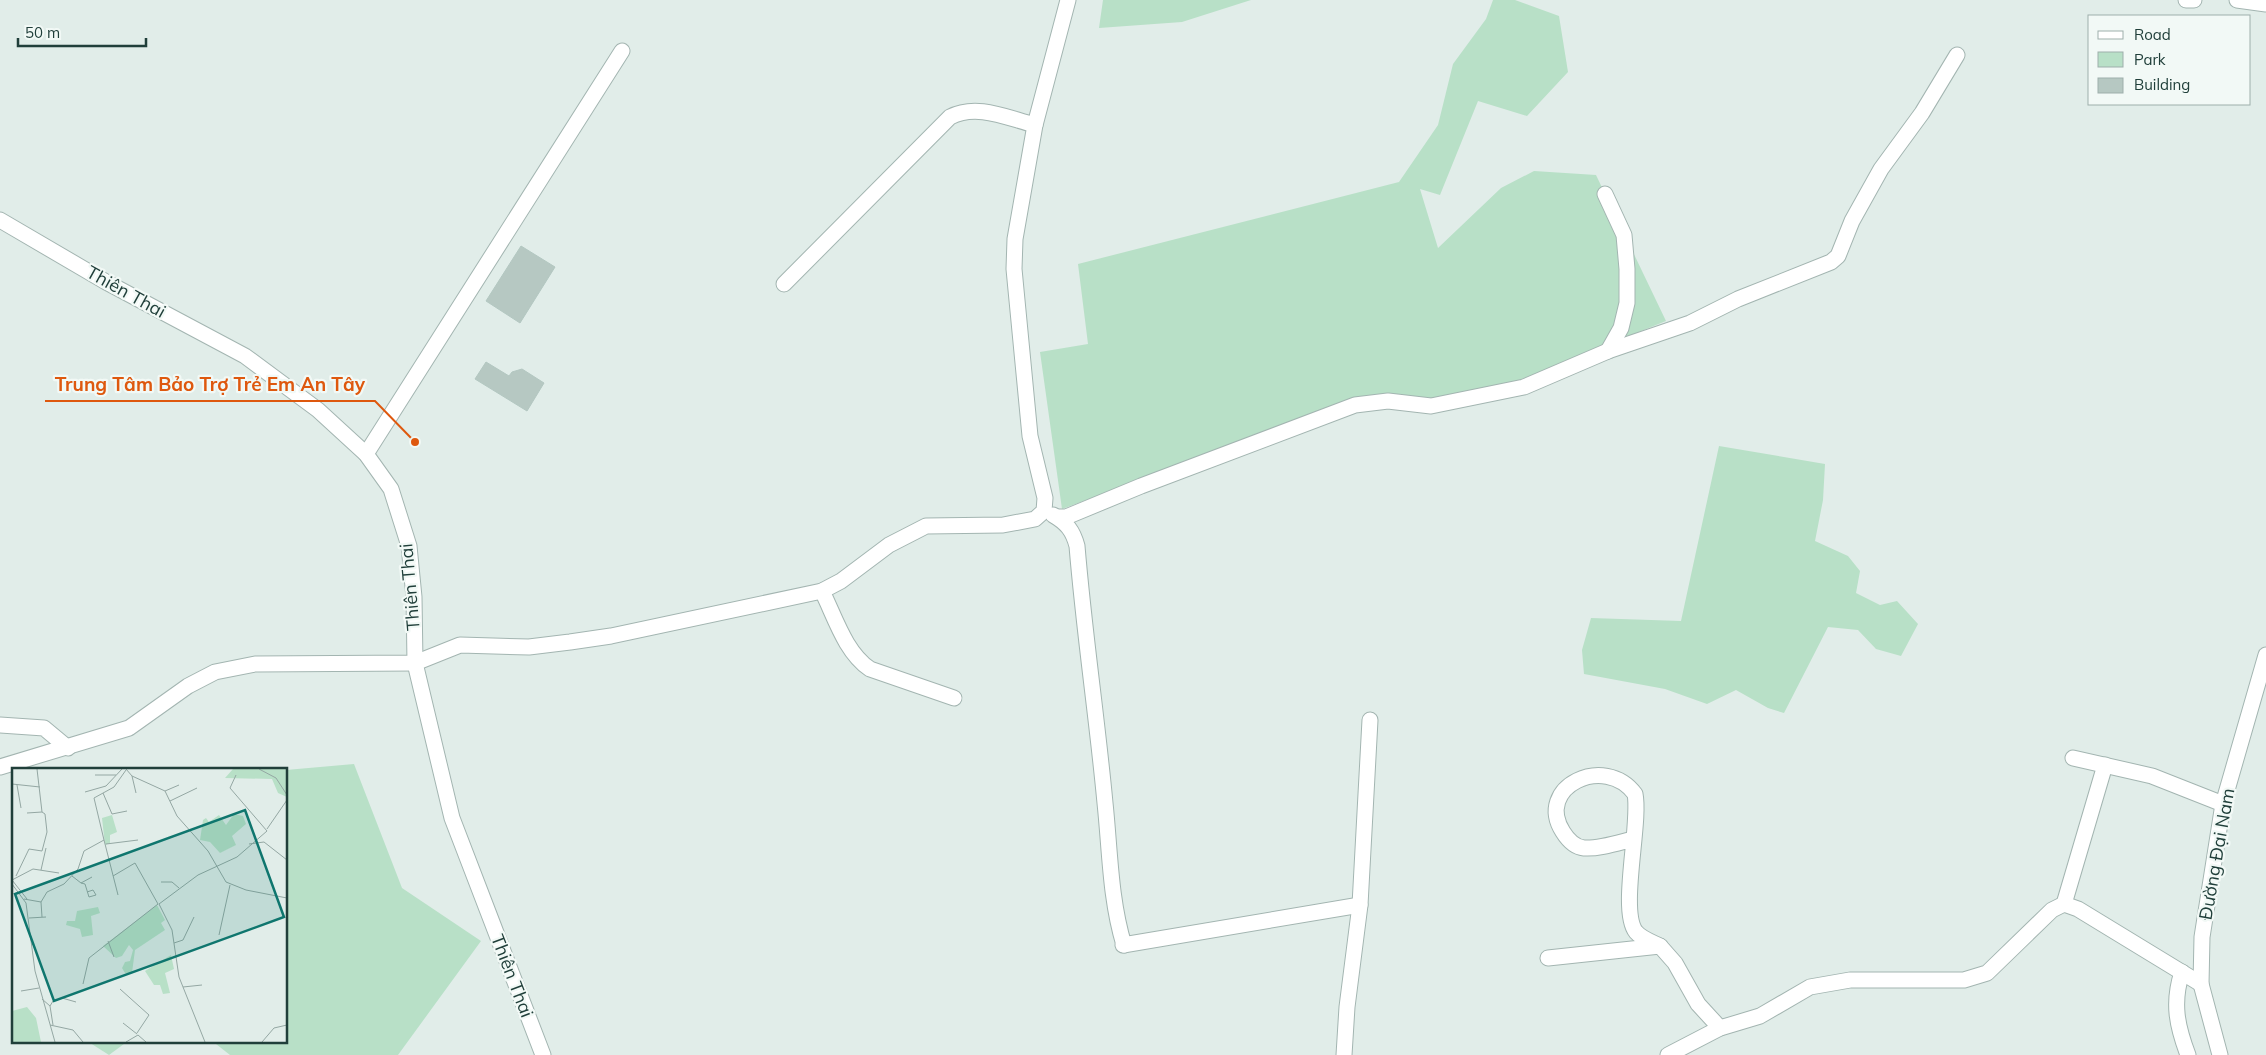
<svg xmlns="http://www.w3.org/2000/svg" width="2266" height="1055" viewBox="0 0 2266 1055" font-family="Mulish,sans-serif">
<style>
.green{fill:#b8e0c7}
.building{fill:#b6c8c2;stroke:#b3c7c1}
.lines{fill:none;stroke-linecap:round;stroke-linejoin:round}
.minor-casing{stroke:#a3b5b1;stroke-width:17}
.minor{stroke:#fff;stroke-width:15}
.labels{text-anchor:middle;stroke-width:4.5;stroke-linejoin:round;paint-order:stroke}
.street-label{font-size:18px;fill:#203f3a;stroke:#f2f9f6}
.inset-road{fill:none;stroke:#94a7a3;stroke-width:1}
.view{fill:#0f766e;fill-opacity:0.15;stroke:#0f766e;stroke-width:2.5}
.inset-edge{fill:none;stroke:#203f3a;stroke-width:2.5}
.leader{fill:none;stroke:#de580e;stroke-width:2}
.callout-dot{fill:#de580e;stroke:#f2f9f6;stroke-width:2}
.callout-label{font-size:19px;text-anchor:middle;font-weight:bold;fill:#de580e;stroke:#f2f9f6;stroke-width:4.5;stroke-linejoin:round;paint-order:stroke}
</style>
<rect width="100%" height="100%" fill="#e1ede9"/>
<!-- green -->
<g class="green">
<polygon points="1103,0 1251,0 1182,22 1099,28"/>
<polygon points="1493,0 1515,0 1559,16 1568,72 1527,116 1478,101 1440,195 1420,189 1438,248 1501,188 1534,171 1596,175 1666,321 1517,381 1419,401 1350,402 1062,509 1040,352 1088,344 1078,264 1399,182 1438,125 1453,64 1486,19"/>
<polygon points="1719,446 1825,464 1823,500 1815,541 1848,556 1860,571 1856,593 1880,605 1897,601 1918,624 1901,656 1876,649 1858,630 1828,627 1784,713 1768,708 1736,690 1707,704 1665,689 1584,674 1582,650 1591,618 1681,621"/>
<polygon points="354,764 402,888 481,941 398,1055 230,1055 216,1044 216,1041 286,1041 286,770"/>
<polygon points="87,1041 128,1041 109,1055"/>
</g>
<!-- building -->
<g class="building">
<polygon points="521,246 555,267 520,323 486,301"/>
<polygon points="486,362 509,376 512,372 522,369 544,383 527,411 475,379"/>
</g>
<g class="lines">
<defs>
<g id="minor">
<polyline points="2186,0 2194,0"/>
<polyline points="2237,0 2266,4"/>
<polyline points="1605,194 1624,235 1627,269 1627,303 1621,328 1608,351"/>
<polyline points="0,220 106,282 245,356 318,410 366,454 391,489 409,546 414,597 415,663 452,818 543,1055"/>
<path d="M784,284L950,117C977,103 1007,118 1035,125"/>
<polyline points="366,454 622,51"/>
<path d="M1053,515C1067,523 1073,531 1077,546C1084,632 1097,717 1105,803C1110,850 1110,899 1124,945"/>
<polyline points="1057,517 1066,517 1141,486 1355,405 1388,401 1431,406 1524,387 1608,351 1690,323 1738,299 1831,262 1838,256 1852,221 1881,169 1922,113 1957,55"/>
<path d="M822,591C835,617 845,652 870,669L954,698"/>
<polyline points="0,725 44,728 68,748"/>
<polyline points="2073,758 2152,776 2223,804"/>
<polyline points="0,767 129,728 188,686 215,672 255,664 415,663 460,645 529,647 570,642 611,636 822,591 841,581 889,545 926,526 1003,525 1035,519 1044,511 1045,498 1030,436 1014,269 1015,239 1035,125 1068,0"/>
<path d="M1633,839C1617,843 1599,849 1584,848C1574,847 1568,840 1563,832C1534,787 1605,753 1635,794C1641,823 1619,911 1636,932C1642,939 1652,942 1660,946"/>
<polyline points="2064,904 2105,765"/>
<polyline points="1123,945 1360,905"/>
<polyline points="1548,958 1660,946 1675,963 1698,1004 1720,1028"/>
<path d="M2182,972C2172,1003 2177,1026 2188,1055"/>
<polyline points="1344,1055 1347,1007 1360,905 1370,720"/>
<polyline points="1668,1055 1720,1028 1760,1016 1810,987 1850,980 1964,980 1987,973 2052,910 2064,904 2078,909 2201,984"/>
<polyline points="2220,1055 2201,984 2202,937 2223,804 2266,655"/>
</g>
</defs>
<!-- minor casing -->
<use href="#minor" class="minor-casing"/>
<!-- minor -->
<use href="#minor" class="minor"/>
</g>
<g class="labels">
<!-- street labels -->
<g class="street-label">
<text transform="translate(126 292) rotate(29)" y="6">Thiên Thai</text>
<text transform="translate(410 587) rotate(-95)" y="6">Thiên Thai</text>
<text transform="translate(2217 854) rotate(-80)" y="6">Đường Đại Nam</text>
<text transform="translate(512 976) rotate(69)" y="6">Thiên Thai</text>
</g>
</g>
<!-- overview -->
<g transform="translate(12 768)">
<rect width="275" height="275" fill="#e1ede9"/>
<path d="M221,1H275V29L266,25L260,11L213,10ZM222,46L231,48L234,56L220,68L224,77L208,85L198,74L188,72L191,52L194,50L197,54L207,47L214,57ZM100,47L105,64L98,67V75L93,77L90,50ZM145,137L153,152L149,155L153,162L123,182L120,205H113L110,200L113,194L118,193L121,182L117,177L110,188L104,190L91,178ZM86,139L88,145L79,148L81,167L70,169L68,161L54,157L55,153H63L65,143ZM159,187L162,201L153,205L158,225L151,226L148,217H142L133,203ZM15,239L24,250L29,274H0V243Z" fill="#b8e0c7"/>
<path class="inset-road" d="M114,1L120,8L153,23L165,48L196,83L214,114L234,122L275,130M247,1L264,10L275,27M83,7H104M120,8L124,25M0,16L28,19M5,17L9,40M153,23L167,17M73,24L94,18L110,1M91,25L100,46L115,43M158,33L185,20M15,45L30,44M255,61L275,32M92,72L106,127M94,76L126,72M237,76L252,74L275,92M123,95L146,136M29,102L34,80M4,108L17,81L30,83L35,64L33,46L30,44L25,1M60,108L69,115L80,109M101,108L123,95M0,112L21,101L47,105M0,112L15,131M149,114H160L167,120M69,115L73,116L77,129L84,127L81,122L75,124M0,116L14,135L23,203L43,274M12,131L29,134L35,124L52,116L66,101L72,83L92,72L82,30L102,19L114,2M29,134L30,149M17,150L34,149M207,167L218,117M96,173L102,189M162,175L171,172L182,149M71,216L77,190L146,136M171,219L190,217M108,221L137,247L125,265M9,223L27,220M30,231L38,238L41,257M38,238L41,233L50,230L64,234M111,255L125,266M38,257L61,262L71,274M114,274L126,267L134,274M193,274L167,209L160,162L147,136L186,107L225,89L255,63L218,20L224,7M250,274L262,260L275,257"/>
<path class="view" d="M233,42L272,149L42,233L3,126Z"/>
<rect width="275" height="275" class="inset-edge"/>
</g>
<!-- callouts -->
<path class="leader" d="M415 442L375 401H45"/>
<circle class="callout-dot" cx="415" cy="442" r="5"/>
<g class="callout-label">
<text x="210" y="391">Trung Tâm Bảo Trợ Trẻ Em An Tây</text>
</g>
<!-- legend -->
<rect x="2088" y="15" width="162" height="90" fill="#f2f9f6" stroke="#9eafab"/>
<rect x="2098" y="31" width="25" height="8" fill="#ffffff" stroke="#9eafab"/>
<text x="2134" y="40" font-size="15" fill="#203f3a">Road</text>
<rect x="2098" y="52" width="25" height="15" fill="#b8e0c7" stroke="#9eafab"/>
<text x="2134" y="65" font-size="15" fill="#203f3a">Park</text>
<rect x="2098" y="78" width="25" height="15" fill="#b6c8c2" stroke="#9eafab"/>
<text x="2134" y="90" font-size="15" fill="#203f3a">Building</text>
<!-- scale -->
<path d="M18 38v8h128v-8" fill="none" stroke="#203f3a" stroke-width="2.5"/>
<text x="25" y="38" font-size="15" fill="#203f3a" stroke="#f2f9f6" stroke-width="4" paint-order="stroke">50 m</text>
</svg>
